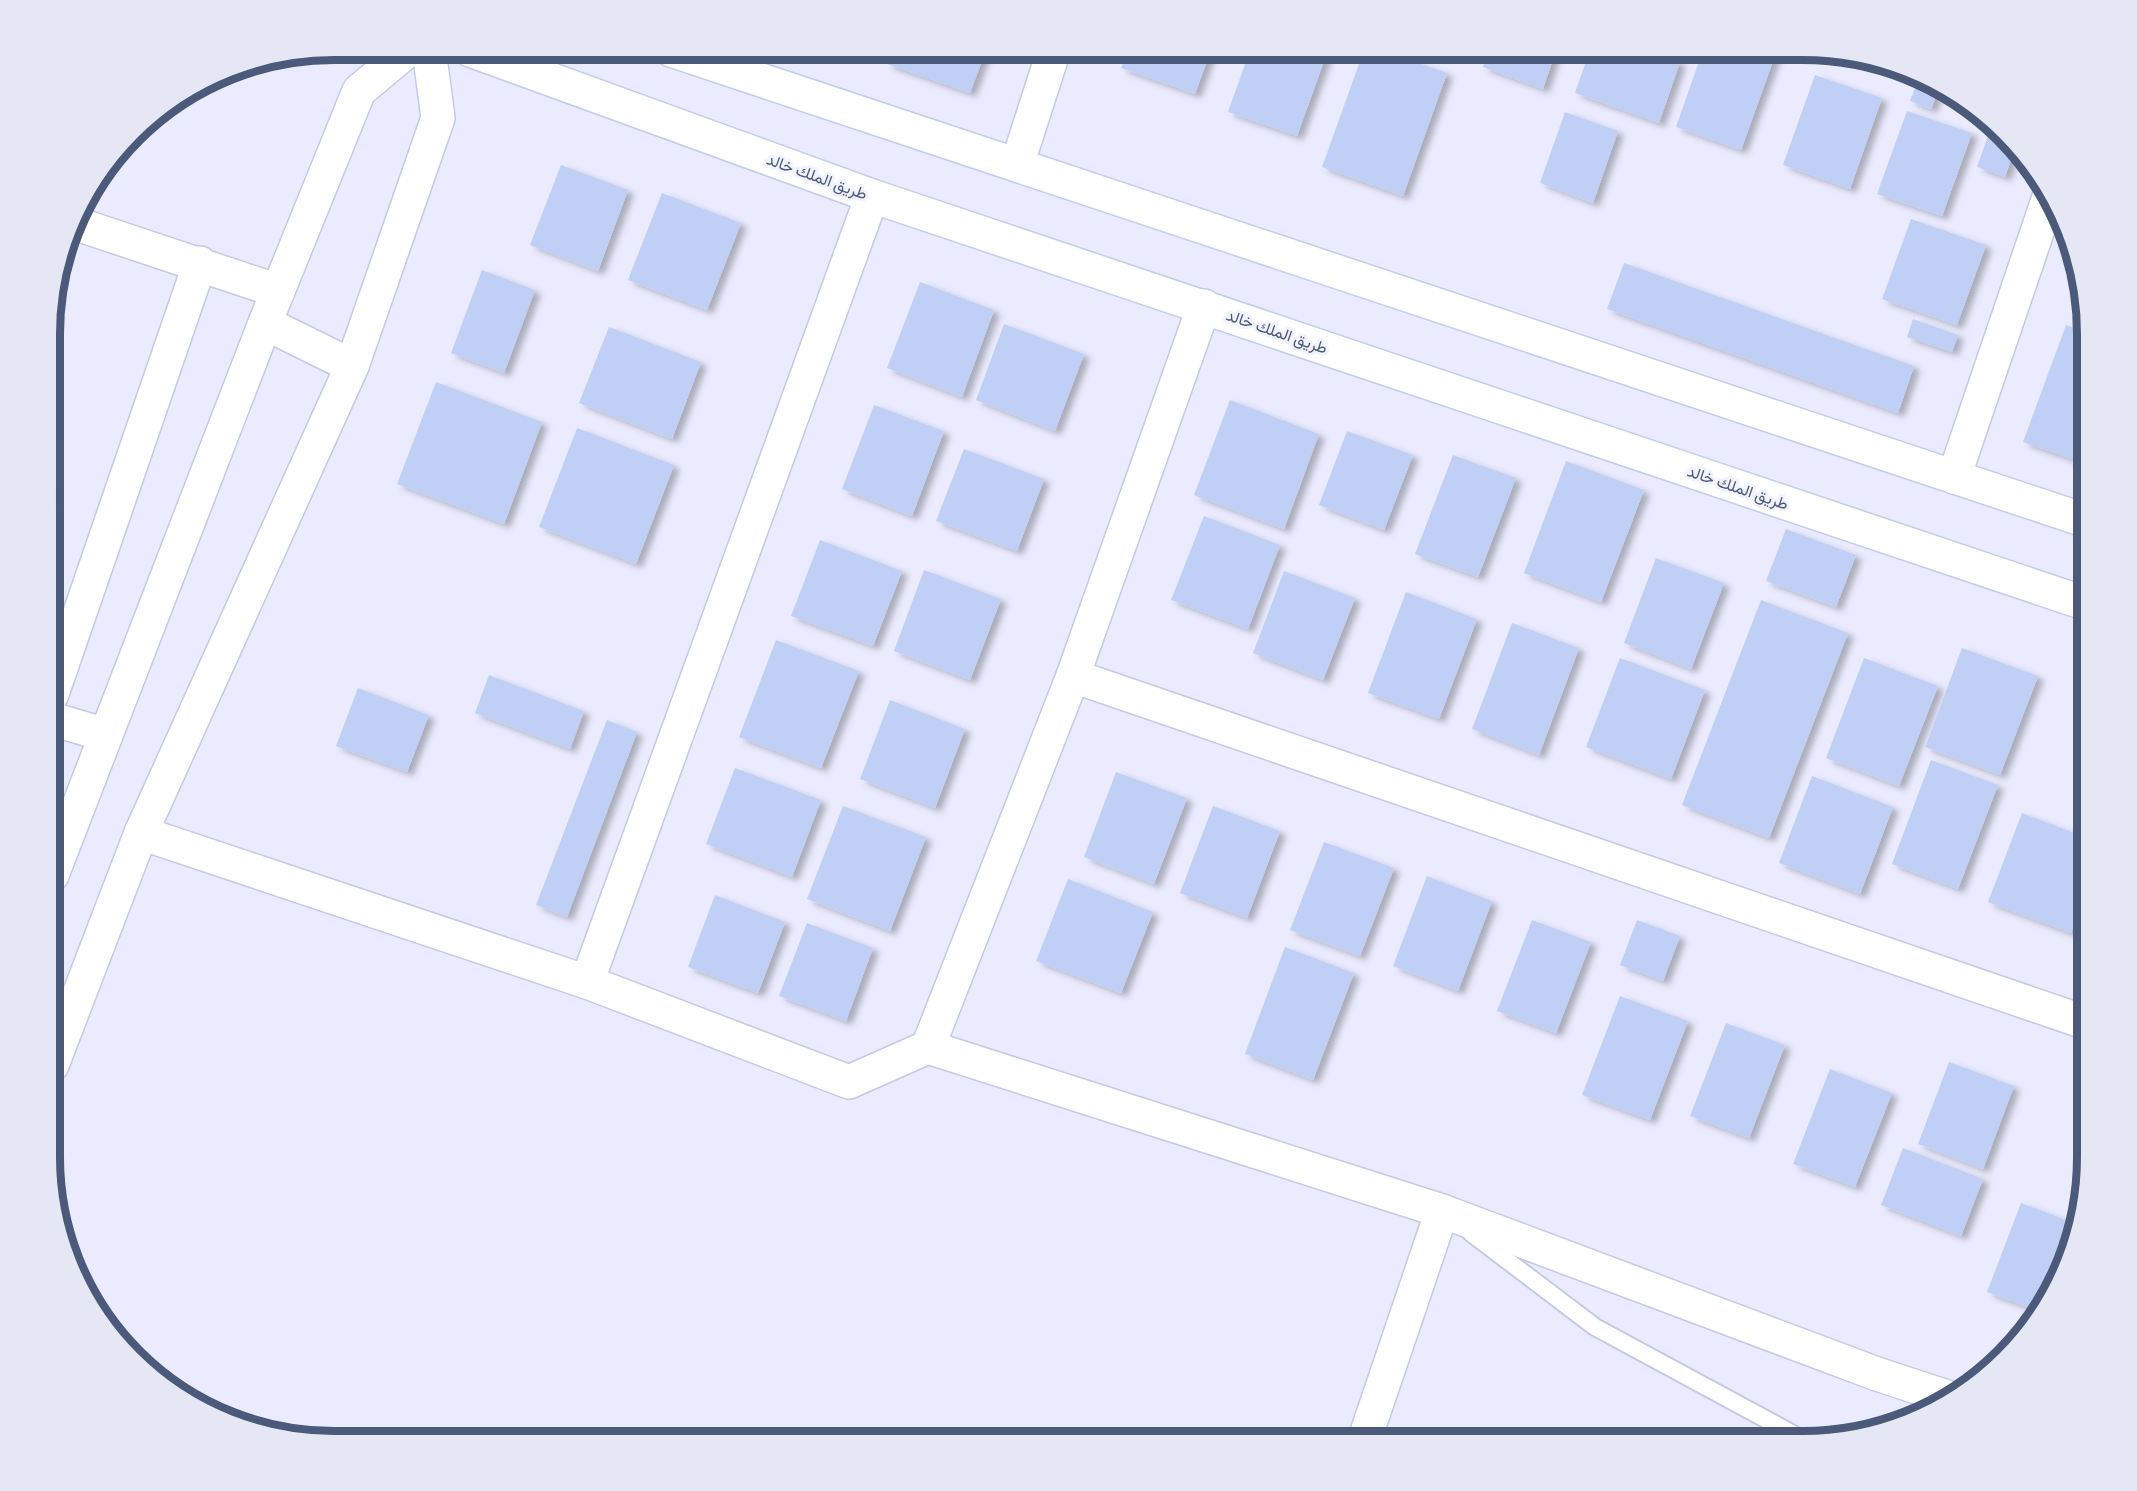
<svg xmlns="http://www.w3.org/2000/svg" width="2137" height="1491" viewBox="0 0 2137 1491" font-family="'PT Sans Narrow',Vazirmatn,sans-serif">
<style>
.building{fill:#c0cff5;filter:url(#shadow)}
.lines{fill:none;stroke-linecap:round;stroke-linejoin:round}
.service-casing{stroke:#c4cae4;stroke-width:20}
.minor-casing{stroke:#c4cae4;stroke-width:36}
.tertiary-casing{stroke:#c4cae4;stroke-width:36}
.secondary-casing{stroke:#c3cceb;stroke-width:36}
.service{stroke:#fff;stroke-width:16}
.minor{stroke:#fff;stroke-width:33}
.tertiary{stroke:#fff;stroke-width:33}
.secondary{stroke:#fff;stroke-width:33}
.labels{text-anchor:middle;stroke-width:6;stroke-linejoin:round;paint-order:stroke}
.street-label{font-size:16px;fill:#4b5a7b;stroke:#f2f3ff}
.rim{fill:none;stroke:#4b5a7b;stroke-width:8}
</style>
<defs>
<filter id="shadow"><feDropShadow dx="6" dy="4" stdDeviation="3" flood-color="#0004"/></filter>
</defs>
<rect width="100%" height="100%" fill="#eaebfe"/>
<!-- building -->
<g class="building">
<polygon points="892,50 986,50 970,93 887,64"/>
<polygon points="1128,50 1211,50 1195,94 1121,68"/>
<polygon points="1250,50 1328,50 1297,136 1228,112"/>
<polygon points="1364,50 1382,50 1447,73 1403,196 1322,167"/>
<polygon points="1489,50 1556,50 1543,89 1483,67"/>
<polygon points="1590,50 1647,50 1680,62 1659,123 1575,93"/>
<polygon points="1703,50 1777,50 1741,150 1676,127"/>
<polygon points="1815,75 1882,98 1850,189 1783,165"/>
<polygon points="1919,78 1939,88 1931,109 1910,101"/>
<polygon points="1961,100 1976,108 1981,114 1959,107"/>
<polygon points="1907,111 1972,133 1942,216 1877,194"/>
<polygon points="1565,112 1618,131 1593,203 1540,183"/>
<polygon points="1991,127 2013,154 2005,177 1977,167"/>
<polygon points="561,165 628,190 598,271 530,245"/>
<polygon points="662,193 741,223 707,310 628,280"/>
<polygon points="1911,219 1986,245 1957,325 1882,299"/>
<polygon points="1624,263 1914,366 1898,413 1607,309"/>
<polygon points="482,270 535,290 504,373 451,353"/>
<polygon points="920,282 994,310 962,397 887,368"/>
<polygon points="2079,287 2081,294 2085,309 2072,305"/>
<polygon points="1913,319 1958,335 1952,352 1907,337"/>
<polygon points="1004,324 1084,354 1055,431 976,400"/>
<polygon points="2066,325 2087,333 2087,464 2023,442"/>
<polygon points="609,327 701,362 672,439 579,403"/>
<polygon points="436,382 542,422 504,524 397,484"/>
<polygon points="1230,400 1319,434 1284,529 1194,495"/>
<polygon points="874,405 944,431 912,516 842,489"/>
<polygon points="577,428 674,465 636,564 539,527"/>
<polygon points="1347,431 1413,455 1384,530 1319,505"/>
<polygon points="964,449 1044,479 1017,551 936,521"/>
<polygon points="1453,455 1516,478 1478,577 1415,554"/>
<polygon points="1566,461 1644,490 1601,602 1524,573"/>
<polygon points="1204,516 1280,545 1248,629 1171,600"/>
<polygon points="1786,529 1856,555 1836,607 1766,581"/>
<polygon points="820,540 902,571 873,646 791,616"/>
<polygon points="1656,558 1724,583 1691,669 1624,643"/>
<polygon points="924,570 1001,599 970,680 894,651"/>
<polygon points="1284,571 1355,598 1323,680 1253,653"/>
<polygon points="1406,592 1477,619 1439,719 1368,693"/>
<polygon points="1761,600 1848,633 1769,838 1682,805"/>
<polygon points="1512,623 1579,648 1539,755 1472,729"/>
<polygon points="776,640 859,671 821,768 739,737"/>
<polygon points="1962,648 2038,676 2000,775 1925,747"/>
<polygon points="1620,658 1705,690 1671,779 1586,747"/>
<polygon points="1864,658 1938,686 1899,786 1826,758"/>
<polygon points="489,675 584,711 570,749 475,713"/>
<polygon points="358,688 429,715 407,772 336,746"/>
<polygon points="890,700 965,729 935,808 860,779"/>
<polygon points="607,720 637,732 567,917 536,905"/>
<polygon points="1931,760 1998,785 1958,889 1892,864"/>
<polygon points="735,768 821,800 792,877 706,844"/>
<polygon points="1116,772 1187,798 1154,884 1084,857"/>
<polygon points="1812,776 1893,807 1860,894 1779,863"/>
<polygon points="843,806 926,837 890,931 807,899"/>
<polygon points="1213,806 1280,831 1247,918 1180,893"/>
<polygon points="2022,813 2087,838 2087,891 2071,933 1988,902"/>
<polygon points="1324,842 1394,868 1360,956 1290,930"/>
<polygon points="1427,876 1492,901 1458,991 1393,966"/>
<polygon points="1068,879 1153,912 1121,993 1036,961"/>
<polygon points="715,895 785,922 758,993 688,967"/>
<polygon points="1532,920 1591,942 1556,1033 1497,1011"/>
<polygon points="1637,920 1680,936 1663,981 1620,965"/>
<polygon points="807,923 873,948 846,1021 779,996"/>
<polygon points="1285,947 1354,973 1313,1080 1245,1054"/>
<polygon points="1620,996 1688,1021 1650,1120 1582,1095"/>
<polygon points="1726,1023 1785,1045 1749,1138 1690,1116"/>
<polygon points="1949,1062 2014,1086 1983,1169 1918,1144"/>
<polygon points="1830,1069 1892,1093 1855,1187 1793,1164"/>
<polygon points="1903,1148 1983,1179 1961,1236 1881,1205"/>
<polygon points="2021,1203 2077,1224 2072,1249 2039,1311 1987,1292"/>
</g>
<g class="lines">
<defs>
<polyline id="service" points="1471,1233 1595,1327 1806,1441"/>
<g id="minor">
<polyline points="1017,165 1054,50"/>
<polyline points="74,223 278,291"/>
<polyline points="1954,477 2049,197"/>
<polyline points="1073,676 2087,1023"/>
<polyline points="52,694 200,263"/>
<polyline points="52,719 106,735"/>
<polyline points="141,833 587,982 849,1082 928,1047 1442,1211 1877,1374 1947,1397"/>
<polyline points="587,982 872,196"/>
<polyline points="928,1047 1073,676 1204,306"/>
<polyline points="1364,1441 1442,1211"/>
</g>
<g id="tertiary">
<polyline points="265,323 352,366"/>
<polyline points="52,875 265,323 359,91 408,50"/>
<polyline points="52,1065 141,833 352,366 438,118 429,50"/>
</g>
<g id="secondary">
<polyline points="470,50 872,196 2087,604"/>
<polyline points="671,50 2087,521"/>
</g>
</defs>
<!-- service casing -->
<use href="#service" class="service-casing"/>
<!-- minor casing -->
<use href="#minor" class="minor-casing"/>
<!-- tertiary casing -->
<use href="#tertiary" class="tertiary-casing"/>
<!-- secondary casing -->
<use href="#secondary" class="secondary-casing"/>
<!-- service -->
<use href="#service" class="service"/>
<!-- minor -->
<use href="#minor" class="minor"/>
<!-- tertiary -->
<use href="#tertiary" class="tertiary"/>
<!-- secondary -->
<use href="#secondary" class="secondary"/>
</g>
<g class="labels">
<!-- street labels -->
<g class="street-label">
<text transform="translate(817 176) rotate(20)" y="6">طريق الملك خالد</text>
<text transform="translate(1277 331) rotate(19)" y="6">طريق الملك خالد</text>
<text transform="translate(1738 487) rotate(19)" y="6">طريق الملك خالد</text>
</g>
</g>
<!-- crop -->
<path d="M0 0H2137V1491H0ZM334 60H1803A274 274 0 0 1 2077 334V1157A274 274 0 0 1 1803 1431H334A274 274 0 0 1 60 1157V334A274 274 0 0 1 334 60Z" fill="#e5e7f4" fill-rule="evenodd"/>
<path class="rim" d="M334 60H1803A274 274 0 0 1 2077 334V1157A274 274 0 0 1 1803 1431H334A274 274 0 0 1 60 1157V334A274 274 0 0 1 334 60Z"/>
</svg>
